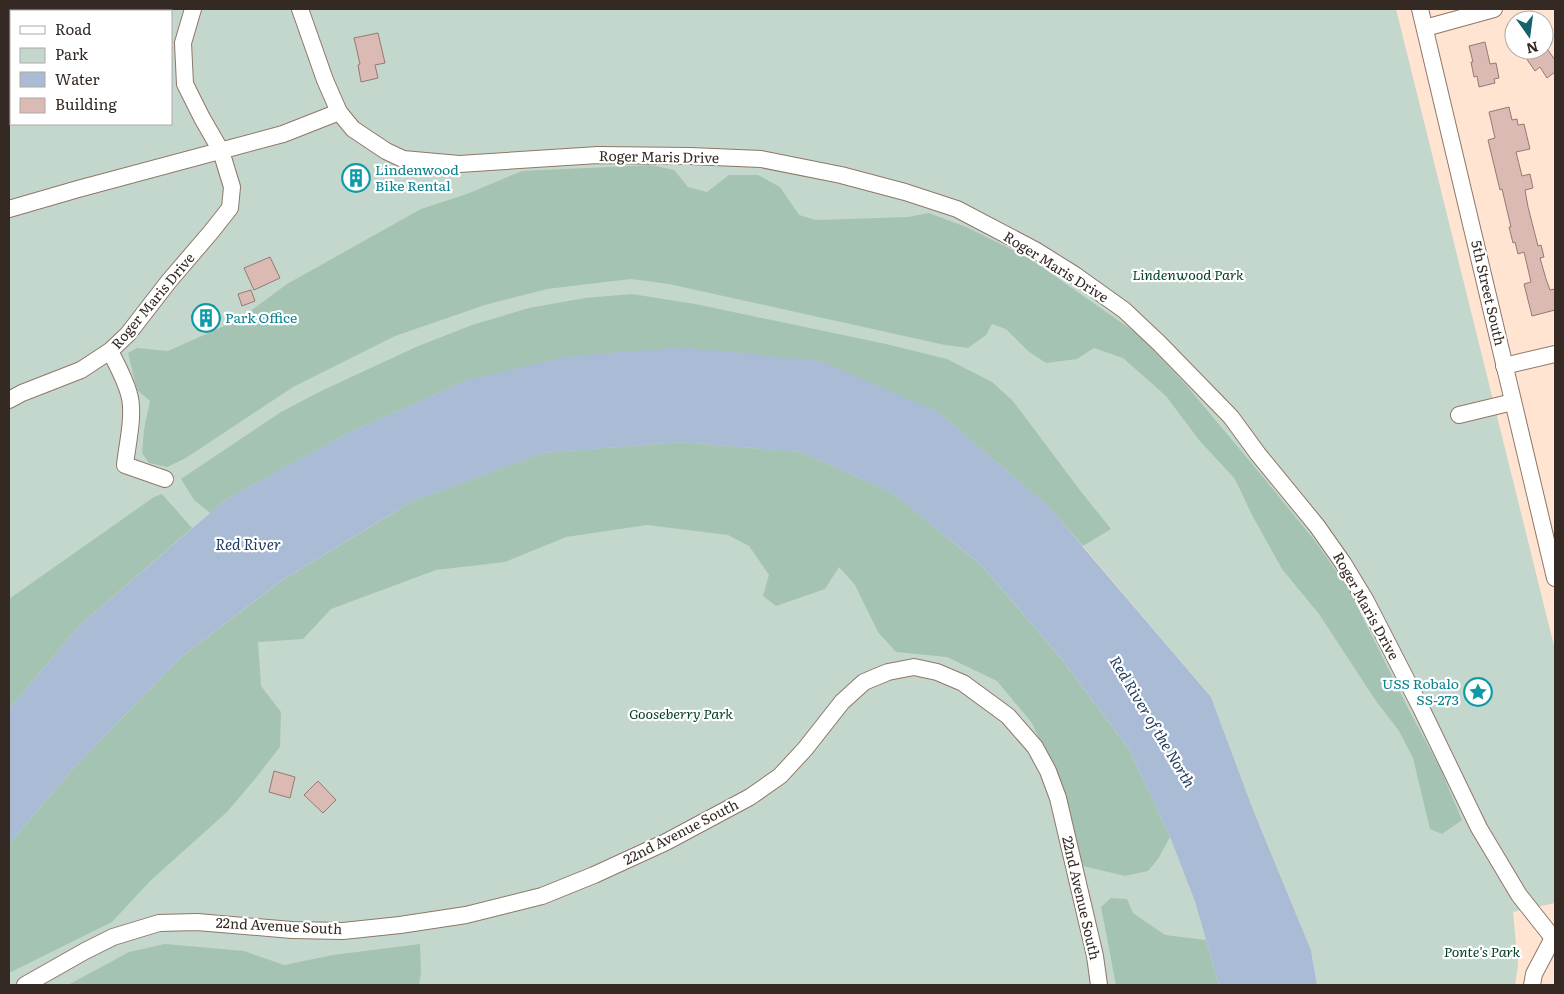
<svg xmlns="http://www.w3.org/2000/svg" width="1564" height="994" viewBox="0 0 1564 994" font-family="Literata,serif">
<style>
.green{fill:#c4d7cc}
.forest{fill:#a5c3b2}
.water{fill:#aabcd5}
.building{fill:#dcbab4;stroke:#967873}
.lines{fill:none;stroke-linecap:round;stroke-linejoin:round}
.minor-casing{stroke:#8f7767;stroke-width:18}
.minor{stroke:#fff;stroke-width:16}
.labels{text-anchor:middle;stroke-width:4.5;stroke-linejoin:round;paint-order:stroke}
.street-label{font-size:14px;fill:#342a23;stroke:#fff}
.culture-label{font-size:14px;fill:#0d838f;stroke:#fff;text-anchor:start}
.park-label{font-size:14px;font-style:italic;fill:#003c25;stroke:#fff}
.water-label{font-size:15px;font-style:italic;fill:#223c60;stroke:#fff}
</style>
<rect width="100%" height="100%" fill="#ffe4d2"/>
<!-- green -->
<g class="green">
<polygon points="16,9 1396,9 1555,650 1555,903 1513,912 1518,965 1515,985 1317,985 1311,950 1254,812 1211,697 1083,546 225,500 80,625 9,709 9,14 11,12 11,124 171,124 171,11 13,11"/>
<polygon points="680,442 1129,749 1170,837 1195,902 1219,985 9,985 9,844 73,769 180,658"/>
</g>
<!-- forest -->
<g class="forest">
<polygon points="651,165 674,170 688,187 707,192 729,175 758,175 780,187 799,215 816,220 908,217 929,213 966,227 1029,258 1139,335 1186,385 1263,477 1315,541 1348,588 1410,712 1440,768 1462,820 1442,834 1430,829 1413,758 1399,731 1376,701 1319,614 1282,569 1252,515 1235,479 1199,440 1166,396 1123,358 1094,348 1077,359 1046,363 1028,351 1006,329 992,324 986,335 968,348 945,345 669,284 631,279 547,289 485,305 395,336 293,387 186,458 167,467 149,463 142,453 144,429 150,401 137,390 128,353 137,348 168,351 240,319 287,284 421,209 467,194 522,171"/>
<polygon points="632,294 695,304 886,344 947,359 992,382 1013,401 1079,489 1111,529 1083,546 1049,507 937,411 470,379 348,433 225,500 210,513 194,500 181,479 281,412 319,392 416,347 472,325 529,308 585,298"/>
<polygon points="680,442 801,452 891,492 981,565 1060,657 1129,749 1170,837 1158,859 1148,871 1125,876 1083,866 1056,776 1032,723 997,681 947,657 896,652 878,632 855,585 839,567 825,589 776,606 763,596 769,575 749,546 728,535 647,525 566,537 505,562 436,570 331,609 303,639 258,642 261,686 281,712 280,747 255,779 227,812 150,881 112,922 9,973 9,844 73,769 180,658 281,581 411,502 543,453"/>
<polygon points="162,494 192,528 80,625 9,709 9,599 154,497"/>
<polygon points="1111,898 1127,899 1133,913 1165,935 1206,940 1219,985 1116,985 1101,907"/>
<polygon points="165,944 244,951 284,965 333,955 420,944 421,972 419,985 68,985 129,952"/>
</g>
<!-- water -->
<polygon class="water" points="681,347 821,361 937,411 1049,507 1211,697 1254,812 1311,950 1317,985 1219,985 1195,902 1170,837 1129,749 1060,657 981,565 891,492 801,452 680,442 543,453 411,502 281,581 180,658 73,769 9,844 9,709 80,625 225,500 348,433 470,379 565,357"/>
<!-- building -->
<g class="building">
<polygon points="378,33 385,63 375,65 378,78 361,82 358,65 360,64 354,38"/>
<polygon points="1485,42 1490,64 1496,63 1499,78 1494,79 1495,83 1479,87 1477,76 1474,77 1471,62 1473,62 1469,46"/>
<polygon points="1528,50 1548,50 1555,60 1555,72 1547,78 1540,67 1535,71 1526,58 1531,54"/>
<polygon points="1509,107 1512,120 1517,119 1518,125 1524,124 1530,149 1516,152 1522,176 1530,174 1533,188 1525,190 1528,207 1538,246 1541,245 1544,257 1540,258 1546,279 1550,290 1555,289 1555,310 1532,316 1524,284 1531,282 1524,252 1518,254 1515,242 1513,243 1509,227 1511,227 1502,189 1500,190 1488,140 1495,138 1489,112"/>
<polygon points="351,165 369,178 360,191 342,178"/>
<polygon points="270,257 280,278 254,290 244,268"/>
<polygon points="251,290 255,301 242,306 238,294"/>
<polygon points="214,305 221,319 199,331 191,316"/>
<polygon points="274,771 295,777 290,798 269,792"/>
<polygon points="318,781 336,800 323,813 304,795"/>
</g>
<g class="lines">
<defs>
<g id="minor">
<polyline points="300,9 325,80 339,112 353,129 386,151 403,159 459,164 598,155 690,156 761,159 841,175 905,192 957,209 1035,250 1075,275 1124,310 1159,343 1231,417 1258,454 1317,526 1343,563 1366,601 1421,708 1479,828 1519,895 1553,938"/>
<polyline points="1420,9 1555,578"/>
<polyline points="87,11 90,9"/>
<polyline points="1425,28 1494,9"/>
<polyline points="9,78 11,76"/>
<polyline points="9,209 78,189 283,134 339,112"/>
<path d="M110,351C117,365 125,379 129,394C135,414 127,445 125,465L165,479"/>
<polyline points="1504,366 1555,354"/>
<polyline points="9,400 22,393 81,370 110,351 128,334 169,281 211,232 230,208 232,187 221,151 202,118 185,84 183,43 193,9"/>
<polyline points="1459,415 1513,402"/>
<polyline points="25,985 85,951 113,937 159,923 197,922 292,930 343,931 400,925 466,915 542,896 594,875 666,842 750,797 780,776 805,749 842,702 864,682 888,672 914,667 937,672 963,683 1008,716 1035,747 1048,771 1058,798 1095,956 1099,985"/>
<polyline points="1532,985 1534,974 1553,938 1555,936"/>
</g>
</defs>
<!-- minor casing -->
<use href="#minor" class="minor-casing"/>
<!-- minor -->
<use href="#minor" class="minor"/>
</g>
<!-- icons -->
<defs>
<symbol id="building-ring" viewBox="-11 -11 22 22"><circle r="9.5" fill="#fff" stroke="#0f9aa8" stroke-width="1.5"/><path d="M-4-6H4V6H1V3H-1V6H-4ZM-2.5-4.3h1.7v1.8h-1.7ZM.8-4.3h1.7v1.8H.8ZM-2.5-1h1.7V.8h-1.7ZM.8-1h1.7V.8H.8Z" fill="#0f9aa8"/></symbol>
<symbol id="sight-ring" viewBox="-11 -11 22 22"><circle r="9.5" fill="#fff" stroke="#0f9aa8" stroke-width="1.5"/><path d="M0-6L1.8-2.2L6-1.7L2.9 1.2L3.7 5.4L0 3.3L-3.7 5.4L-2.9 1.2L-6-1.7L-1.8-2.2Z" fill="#0f9aa8"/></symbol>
</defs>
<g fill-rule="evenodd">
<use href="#building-ring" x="340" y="162" width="32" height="32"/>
<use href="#building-ring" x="190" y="302" width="32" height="32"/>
<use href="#sight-ring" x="1462" y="676" width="32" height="32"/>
</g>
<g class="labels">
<!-- street labels -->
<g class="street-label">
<text transform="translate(659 157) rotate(1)" y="5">Roger Maris Drive</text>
<text transform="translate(1056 267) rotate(32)" y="5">Roger Maris Drive</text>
<text transform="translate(1488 293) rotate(77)" y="5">5th Street South</text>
<text transform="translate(153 301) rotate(-50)" y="5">Roger Maris Drive</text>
<text transform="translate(1366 606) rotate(61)" y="5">Roger Maris Drive</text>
<text transform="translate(681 832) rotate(-27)" y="5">22nd Avenue South</text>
<text transform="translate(1081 898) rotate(77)" y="5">22nd Avenue South</text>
<text transform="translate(279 926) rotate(3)" y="5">22nd Avenue South</text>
</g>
<!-- culture labels -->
<g class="culture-label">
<text x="375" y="175">Lindenwood<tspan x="375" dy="16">Bike Rental</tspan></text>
<text x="225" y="323">Park Office</text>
<text x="1459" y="689" text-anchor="end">USS Robalo<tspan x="1459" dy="16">SS-273</tspan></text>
</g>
<!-- park labels -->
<g class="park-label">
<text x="1188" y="280">Lindenwood Park</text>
<text x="681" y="719">Gooseberry Park</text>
<text x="1482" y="957">Ponte's Park</text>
</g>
<!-- water labels -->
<g class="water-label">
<text x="248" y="550">Red River</text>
<text transform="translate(1152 722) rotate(59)" y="5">Red River of the North</text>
</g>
</g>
<!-- border -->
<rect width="1564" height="994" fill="none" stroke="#342a23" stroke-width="20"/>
<!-- legend -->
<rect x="10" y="10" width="162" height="115" fill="#ffffff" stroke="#aeaaa7"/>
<rect x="20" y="26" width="25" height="8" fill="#ffffff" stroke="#aeaaa7"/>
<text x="55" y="35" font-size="15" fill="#342a23">Road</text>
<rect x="20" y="48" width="25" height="15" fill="#c4d7cc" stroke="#aeaaa7"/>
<text x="55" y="60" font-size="15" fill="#342a23">Park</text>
<rect x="20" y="72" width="25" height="15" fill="#aabcd5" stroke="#aeaaa7"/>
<text x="55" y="85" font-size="15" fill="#342a23">Water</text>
<rect x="20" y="98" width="25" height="15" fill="#dcbab4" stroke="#aeaaa7"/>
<text x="55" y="110" font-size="15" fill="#342a23">Building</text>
<!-- north arrow -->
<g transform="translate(1529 35) rotate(166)"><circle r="24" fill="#ffffff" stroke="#aeaaa7"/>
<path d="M0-4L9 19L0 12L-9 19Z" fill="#15626d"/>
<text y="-8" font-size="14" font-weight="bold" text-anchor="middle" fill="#342a23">N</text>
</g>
</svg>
